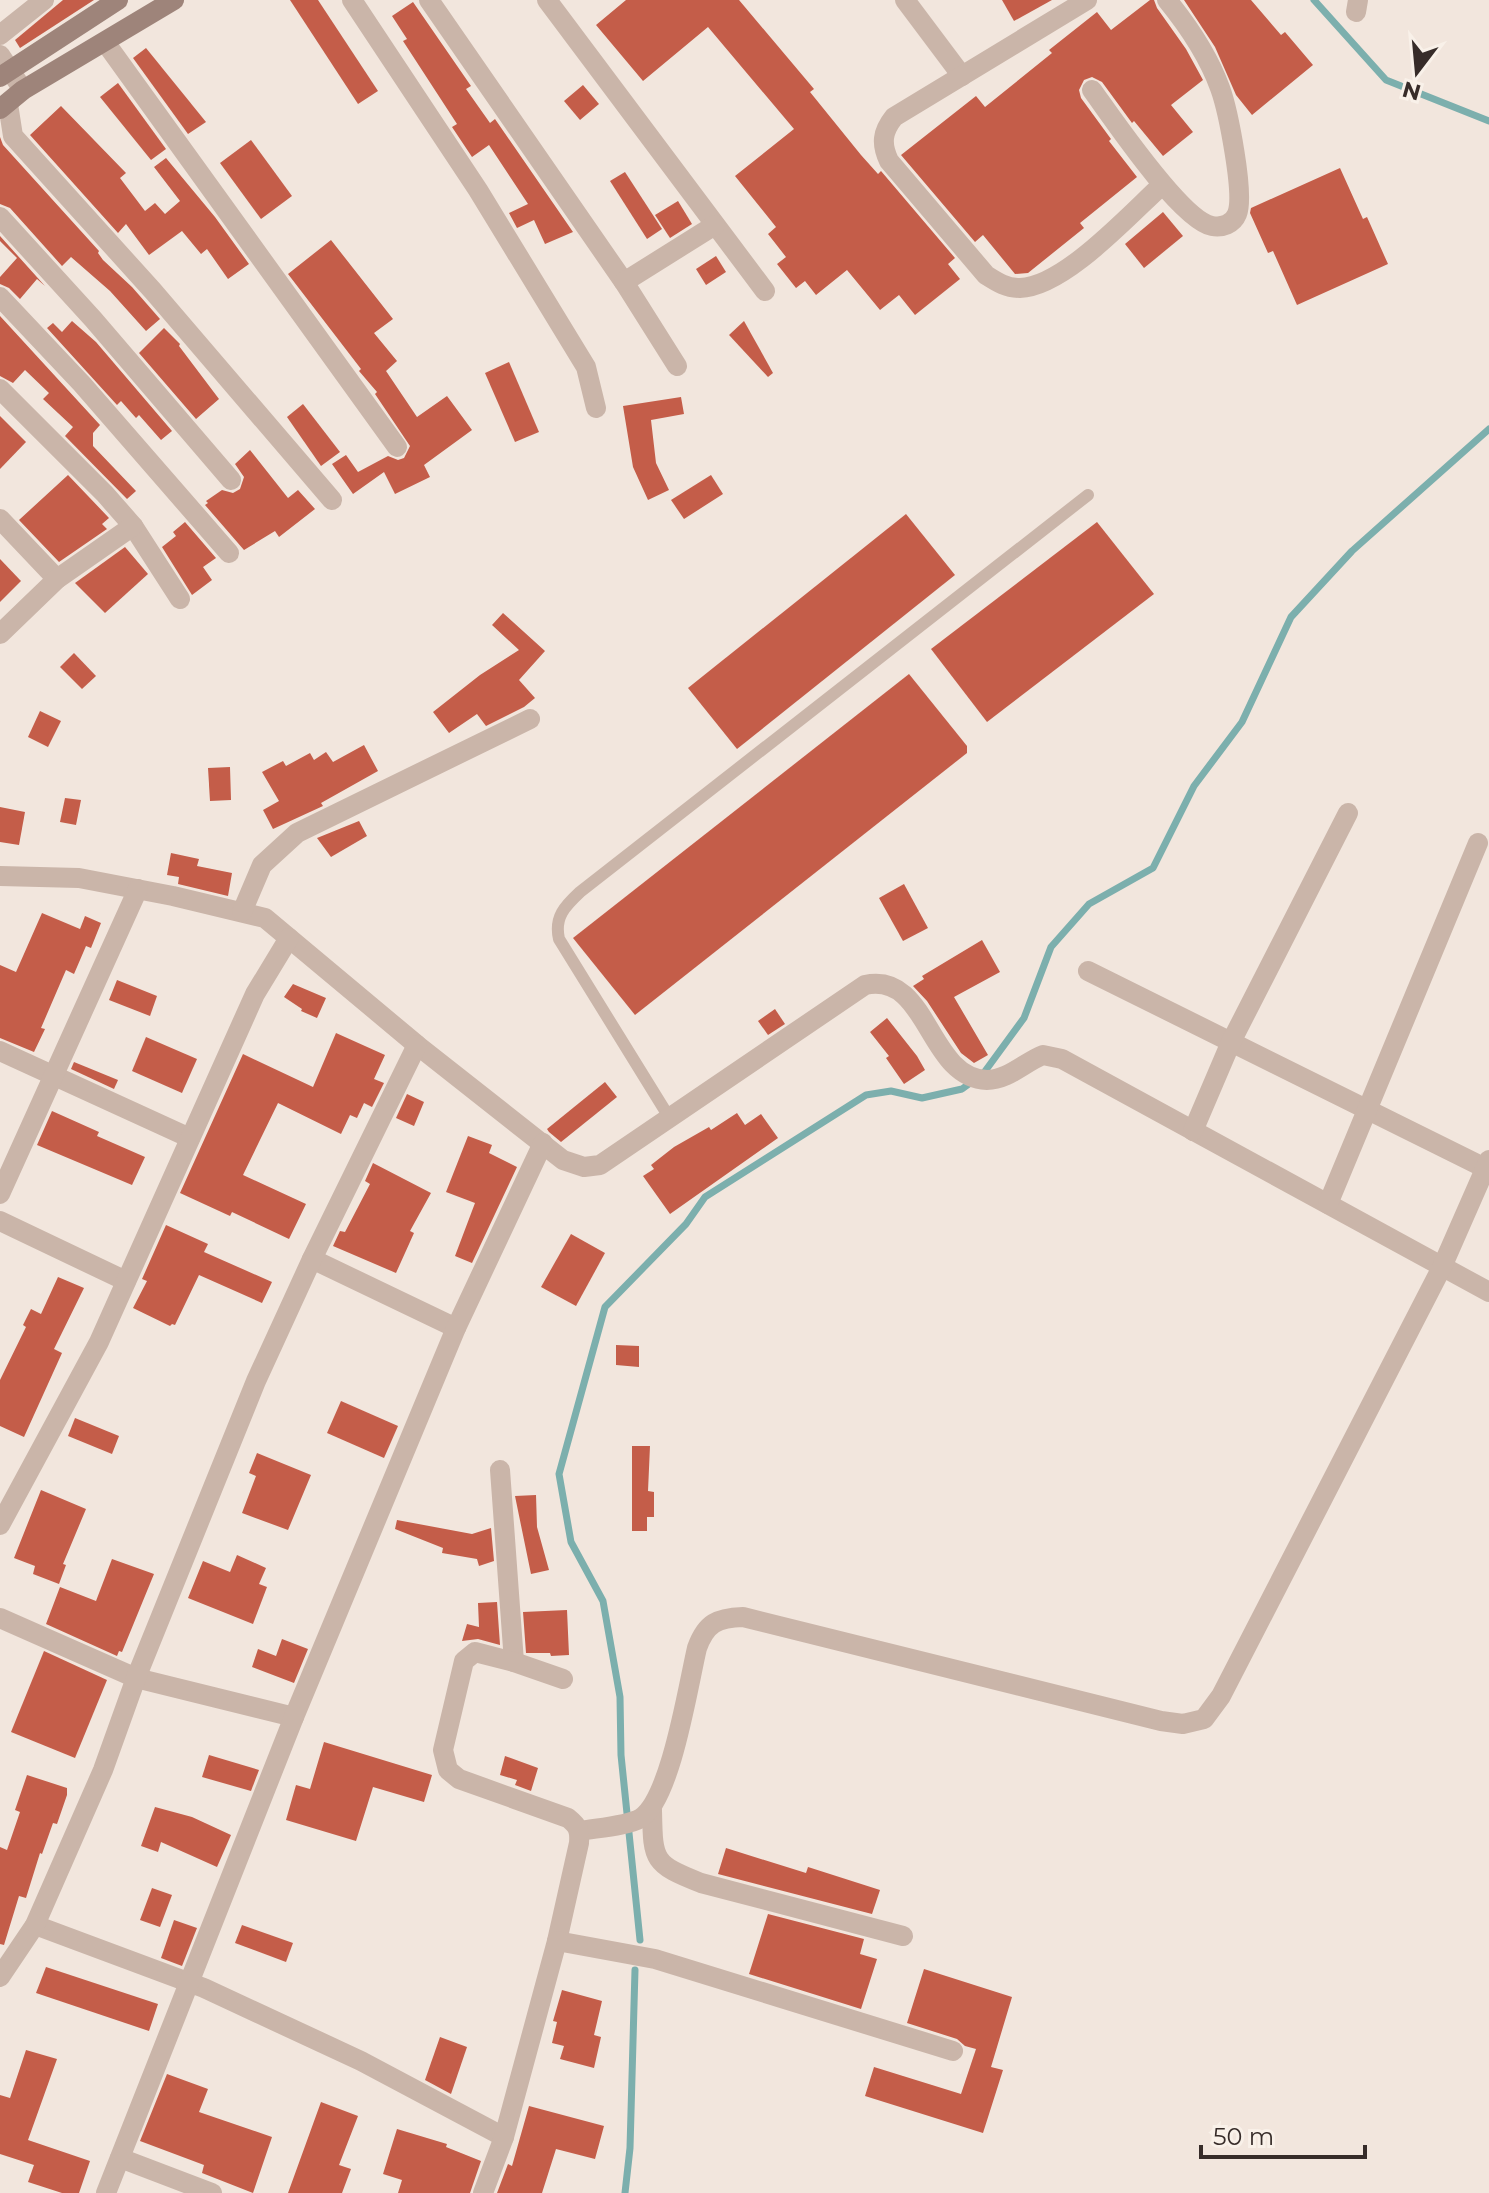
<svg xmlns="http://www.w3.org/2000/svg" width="1489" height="2193" viewBox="0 0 1489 2193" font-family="Montserrat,sans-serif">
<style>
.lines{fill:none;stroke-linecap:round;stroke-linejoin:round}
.stream{stroke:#7cafad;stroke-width:7}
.building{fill:#c45d49}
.lane{stroke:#cab5a9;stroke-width:12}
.street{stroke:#cab5a9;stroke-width:20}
.secondary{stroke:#9e847a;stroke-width:20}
</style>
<rect width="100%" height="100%" fill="#f2e6dd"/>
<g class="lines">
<!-- stream -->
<g class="stream">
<polyline points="1314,0 1386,80 1489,121"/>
<polyline points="983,1074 1024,1018 1051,947 1089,904 1153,868 1194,786 1242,722 1291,617 1352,551 1489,429"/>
<polyline points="640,1940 621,1755 620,1697 603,1601 571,1542 559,1474 605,1307 686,1224 705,1197 866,1095 891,1091 922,1098 962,1089 973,1081"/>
<polyline points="625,2193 630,2148 635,1970"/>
</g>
</g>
<!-- building -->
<g class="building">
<polygon points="63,0 94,0 20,48 15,40"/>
<polygon points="290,0 318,0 378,91 358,104"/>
<polygon points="626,0 739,0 814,89 810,92 861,155 878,174 881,171 955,258 948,264 960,279 915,315 899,295 880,310 847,270 816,295 805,281 796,288 777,264 786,257 768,234 776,227 735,176 794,129 708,27 643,81 596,25"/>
<polygon points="1002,0 1052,0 1014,21"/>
<polygon points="1150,0 1154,0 1157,8 1186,49 1203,80 1171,105 1193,132 1163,156 1134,121 1132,123 1102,82 1092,77 1084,80 1079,90 1081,98 1111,139 1109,141 1137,177 1080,223 1084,228 1028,273 1015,274 983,235 975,242 901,155 976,96 985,107 1052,53 1049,50 1097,12 1111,30"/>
<polygon points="1184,0 1251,0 1281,35 1285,32 1313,65 1252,115 1236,95 1215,47"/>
<polygon points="413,2 471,86 466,89 490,123 495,119 573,232 545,244 534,220 517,228 509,213 528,204 489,145 472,157 452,127 457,124 403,41 407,39 392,16"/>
<polygon points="146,48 206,122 188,134 133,58"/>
<polygon points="118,83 166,149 151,160 100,97"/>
<polygon points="583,85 599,104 580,120 564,101"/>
<polygon points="61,106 126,173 120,178 145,211 155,203 165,214 180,201 154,167 166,158 215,217 249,264 228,279 207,249 201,254 182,231 149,255 126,224 118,233 30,135"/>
<polygon points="0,137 3,145 99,251 98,253 103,260 132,287 160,319 146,331 110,291 71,257 62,266 10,208 0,204"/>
<polygon points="251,140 292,196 261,219 220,163"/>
<polygon points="1340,168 1363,219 1367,217 1388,264 1297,305 1273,251 1268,253 1250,213 1251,208"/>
<polygon points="625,172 662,229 647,239 610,181"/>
<polygon points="678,201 692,224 670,238 655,215"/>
<polygon points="1163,212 1183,236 1144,268 1125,244"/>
<polygon points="0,236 45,286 37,279 20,299 9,288 0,284 0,277 17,258 0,241"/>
<polygon points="331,240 393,319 374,333 397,361 386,371 417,417 447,396 472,430 424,465 430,477 395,494 384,472 353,494 332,464 346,455 358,472 388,456 398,460 404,458 410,446 375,394 377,392 359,371 361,369 288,274"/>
<polygon points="716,256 726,272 706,285 696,269"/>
<polygon points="0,316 100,425 93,433 93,446 136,491 127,499 65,436 73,427 43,399 49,393 25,370 13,383 0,376"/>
<polygon points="72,321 96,342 172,431 161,440 139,415 136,418 121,401 117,405 47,328 53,323 62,332"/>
<polygon points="744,321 773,373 768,377 729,335"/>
<polygon points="164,328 180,344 179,346 219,399 196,419 139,353"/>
<polygon points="509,362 539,432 515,442 485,373"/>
<polygon points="681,397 684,414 651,420 656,463 669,490 648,500 633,467 623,406"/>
<polygon points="303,404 340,452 321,466 287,417"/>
<polygon points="0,416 26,442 0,469"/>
<polygon points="250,450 288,498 298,490 315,509 279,537 275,531 244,550 205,505 208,503 206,501 222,490 233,493 240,489 244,477 235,464"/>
<polygon points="68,475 109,518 102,524 107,529 59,562 19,520"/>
<polygon points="711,475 723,494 684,519 671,500"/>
<polygon points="906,514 955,575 737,749 688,688"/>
<polygon points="185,522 216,558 203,567 212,580 192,595 162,547 176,536 173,532"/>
<polygon points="1097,522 1154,594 987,722 931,649"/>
<polygon points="125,547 148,574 105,613 75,583"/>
<polygon points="0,559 21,581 0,602"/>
<polygon points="503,613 545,651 519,680 535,698 524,707 486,726 477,714 449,733 433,712 480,675 519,650 492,625"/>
<polygon points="74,653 96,676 82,689 60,667"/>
<polygon points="909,674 967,746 967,753 635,1015 573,938"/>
<polygon points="40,711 61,721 48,747 28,737"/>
<polygon points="364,745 378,771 321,803 323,806 273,829 263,810 279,801 262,772 283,761 286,766 310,753 314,760 326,752 333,762"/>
<polygon points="230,767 231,800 210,801 208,768"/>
<polygon points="65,798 81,800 76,825 60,822"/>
<polygon points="0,807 25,812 19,845 0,842"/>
<polygon points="359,821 367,836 331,857 317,838"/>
<polygon points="171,853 199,859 197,866 232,873 228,896 178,884 179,877 167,875"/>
<polygon points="904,884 928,928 903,941 879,898"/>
<polygon points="42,913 80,929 85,916 101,923 91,948 86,946 74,974 66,970 41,1028 45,1029 34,1052 0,1038 0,965 16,972"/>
<polygon points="982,940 1000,972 954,997 988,1055 974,1063 961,1053 927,1001 913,986 924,979 922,976"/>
<polygon points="117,980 157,996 150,1016 109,1000"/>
<polygon points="293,984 326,998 317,1018 301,1011 302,1009 284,997"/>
<polygon points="775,1009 785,1024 768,1035 758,1021"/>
<polygon points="887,1018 917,1056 925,1070 904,1084 886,1058 889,1056 870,1032"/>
<polygon points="336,1033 385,1055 374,1079 384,1083 372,1107 364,1103 357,1118 350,1115 341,1134 278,1103 243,1175 306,1204 289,1239 232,1212 230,1216 180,1193 243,1054 313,1087"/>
<polygon points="146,1037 197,1059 182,1093 132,1071"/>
<polygon points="74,1062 118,1080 114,1089 71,1069"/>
<polygon points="605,1082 617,1097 561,1142 549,1132 547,1129"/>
<polygon points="407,1094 424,1102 414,1126 396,1118"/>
<polygon points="52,1111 99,1132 97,1136 145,1157 132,1185 37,1145"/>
<polygon points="737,1113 745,1125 761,1114 778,1138 670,1214 643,1176 654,1169 651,1165 674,1147 709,1127 711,1130"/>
<polygon points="468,1136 492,1145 489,1153 517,1167 472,1263 455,1256 475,1203 446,1192"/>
<polygon points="373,1163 431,1193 410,1231 414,1233 396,1273 333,1246 340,1231 345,1232 370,1184 365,1181"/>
<polygon points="166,1225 208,1244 204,1252 272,1282 262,1303 199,1275 175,1325 172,1324 170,1326 133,1308 147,1281 142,1279"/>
<polygon points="571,1234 605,1253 576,1306 541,1287"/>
<polygon points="58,1277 84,1288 54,1349 62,1353 24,1437 0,1426 0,1380 26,1327 23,1325 31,1309 41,1314"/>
<polygon points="616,1345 639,1346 639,1367 616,1365"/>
<polygon points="341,1401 398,1426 384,1458 327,1433"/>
<polygon points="75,1418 119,1436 112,1454 68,1436"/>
<polygon points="632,1446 650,1446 648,1491 654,1492 654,1517 647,1517 647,1531 632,1531"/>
<polygon points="257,1453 311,1475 288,1530 242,1513 256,1476 249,1473"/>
<polygon points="41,1490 86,1509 63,1564 66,1565 59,1584 33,1574 35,1566 14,1558"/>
<polygon points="536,1495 537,1527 549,1570 531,1574 515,1496"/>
<polygon points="397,1520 472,1534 491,1528 494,1561 479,1566 477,1559 442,1553 443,1548 395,1529"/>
<polygon points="237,1555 266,1568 259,1584 267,1587 253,1624 188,1598 203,1561 230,1572"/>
<polygon points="112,1559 154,1574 122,1652 119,1651 117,1656 46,1624 60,1587 96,1601"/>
<polygon points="497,1602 500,1645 478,1639 462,1641 467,1624 479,1627 478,1603"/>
<polygon points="567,1610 569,1655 551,1656 550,1653 526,1653 523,1612"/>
<polygon points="282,1639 308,1649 294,1683 252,1667 258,1649 276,1656"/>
<polygon points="44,1651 107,1680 75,1758 11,1732"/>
<polygon points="324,1742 432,1775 424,1802 373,1787 356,1841 286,1820 296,1785 310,1789"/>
<polygon points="209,1755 259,1770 251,1791 202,1777"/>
<polygon points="505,1756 538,1768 531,1791 515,1785 517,1780 500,1775"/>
<polygon points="27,1775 67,1788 67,1795 57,1824 53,1823 42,1854 40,1853 26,1898 19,1896 4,1945 0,1944 0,1847 7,1850 20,1812 15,1810"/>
<polygon points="155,1807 192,1817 231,1835 217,1867 161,1842 158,1852 141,1846"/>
<polygon points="726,1848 806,1873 808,1867 880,1890 872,1914 718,1874"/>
<polygon points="152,1888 172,1895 160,1927 140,1920"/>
<polygon points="768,1914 864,1939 860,1954 877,1959 861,2009 749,1974"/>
<polygon points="174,1920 197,1928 182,1966 161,1958"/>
<polygon points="242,1925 293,1943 286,1962 235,1943"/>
<polygon points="46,1967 158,2004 149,2031 36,1993"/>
<polygon points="924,1969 1012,1997 991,2067 1003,2070 983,2133 865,2096 874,2067 961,2094 976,2049 965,2046 957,2039 907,2023"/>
<polygon points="562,1990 602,2001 594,2035 601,2037 594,2068 560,2059 564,2046 552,2043 557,2022 553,2021"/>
<polygon points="440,2037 467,2047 451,2094 425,2080"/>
<polygon points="26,2050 57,2059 28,2140 90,2161 79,2193 62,2193 28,2182 34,2165 0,2154 0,2095 10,2098"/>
<polygon points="167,2074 208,2089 199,2112 272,2137 253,2193 202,2173 204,2165 140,2141"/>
<polygon points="321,2102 358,2116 339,2165 351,2169 342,2193 288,2193"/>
<polygon points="529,2106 604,2126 595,2159 556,2149 542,2193 497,2193 508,2164 512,2166"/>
<polygon points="397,2129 447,2144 446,2147 481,2161 470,2193 398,2193 402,2180 383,2174"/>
</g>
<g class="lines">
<!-- lane -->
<path class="lane" d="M669,1117L559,939C554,917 565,906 580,892L1088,495"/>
<!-- street -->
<g class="street">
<polyline points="352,0 478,190 586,367 596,408"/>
<polyline points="429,0 624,282 677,366"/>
<polyline points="547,0 765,291"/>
<polyline points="905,0 962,76"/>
<path d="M1087,0L894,117C882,132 881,144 889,161L986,275C997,282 1006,288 1020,288C1064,287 1130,214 1162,185"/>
<polyline points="1356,12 1358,0"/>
<polyline points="0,35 44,0"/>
<polyline points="105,42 397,447"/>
<polyline points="0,55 23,90"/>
<path d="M1092,90C1113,119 1181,220 1212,226C1222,228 1233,224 1237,214C1245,195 1228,110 1220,88C1208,55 1189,27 1167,0"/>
<polyline points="8,104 13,136 153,291 332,500"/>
<polyline points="0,217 93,319 231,480"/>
<polyline points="624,282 715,225"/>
<polyline points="0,297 82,384 229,553"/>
<polyline points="0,389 105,494 133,526 180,599"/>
<polyline points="0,519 57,579"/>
<polyline points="0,634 57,579 133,526"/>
<path d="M0,876L79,878L173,896L265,918L417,1045L563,1160L584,1167L600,1165L865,985C929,971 927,1078 987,1080C1008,1080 1025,1062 1043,1055L1062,1059L1489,1292"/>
<polyline points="242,912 262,865 297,833 530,719"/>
<polyline points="1088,971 1489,1170"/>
<polyline points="0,1051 190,1138"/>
<polyline points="1193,1131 1231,1042 1348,813"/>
<polyline points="0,1194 138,889"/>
<polyline points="1328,1204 1478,843"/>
<polyline points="0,1221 126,1281"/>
<polyline points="312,1259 456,1328"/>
<polyline points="500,1470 514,1662"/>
<polyline points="0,1525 99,1342 255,994 289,938"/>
<polyline points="0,1618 136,1678 294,1717"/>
<path d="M652,1810C653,1860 652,1864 701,1883L903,1936"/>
<path d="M580,1831C596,1828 628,1826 641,1818C671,1798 688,1686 697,1648C706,1623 717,1618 743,1617L1161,1721L1183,1724L1204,1719L1221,1696L1442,1267L1489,1160"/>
<polyline points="35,1925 204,1988 361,2061 504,2137"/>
<path d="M557,1941L579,1843C580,1830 578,1826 568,1818L459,1779L448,1770L443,1750L464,1661L475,1652L514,1662L563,1679"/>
<polyline points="0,1977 35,1925 103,1770 136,1678 256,1381 312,1259 417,1045"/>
<polyline points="120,2158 212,2193"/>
<polyline points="106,2193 294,1717 456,1328 543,1143"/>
<polyline points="483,2193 504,2137 557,1941 655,1959 953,2051"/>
</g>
<!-- secondary -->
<g class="secondary">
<polyline points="0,77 118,0"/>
<polyline points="0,109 23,90 174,0"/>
</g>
</g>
<!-- north arrow -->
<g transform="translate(1417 72) rotate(196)" stroke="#f9f1e9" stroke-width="6" paint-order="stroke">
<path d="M0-6L14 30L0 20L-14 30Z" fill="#372c29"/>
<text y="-12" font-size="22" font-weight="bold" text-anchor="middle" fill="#372c29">N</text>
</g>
<!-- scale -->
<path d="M1201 2145v12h164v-12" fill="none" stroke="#372c29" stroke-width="4"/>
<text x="1213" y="2145" font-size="24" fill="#372c29" stroke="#f9f1e9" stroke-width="6" paint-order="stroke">50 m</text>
</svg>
